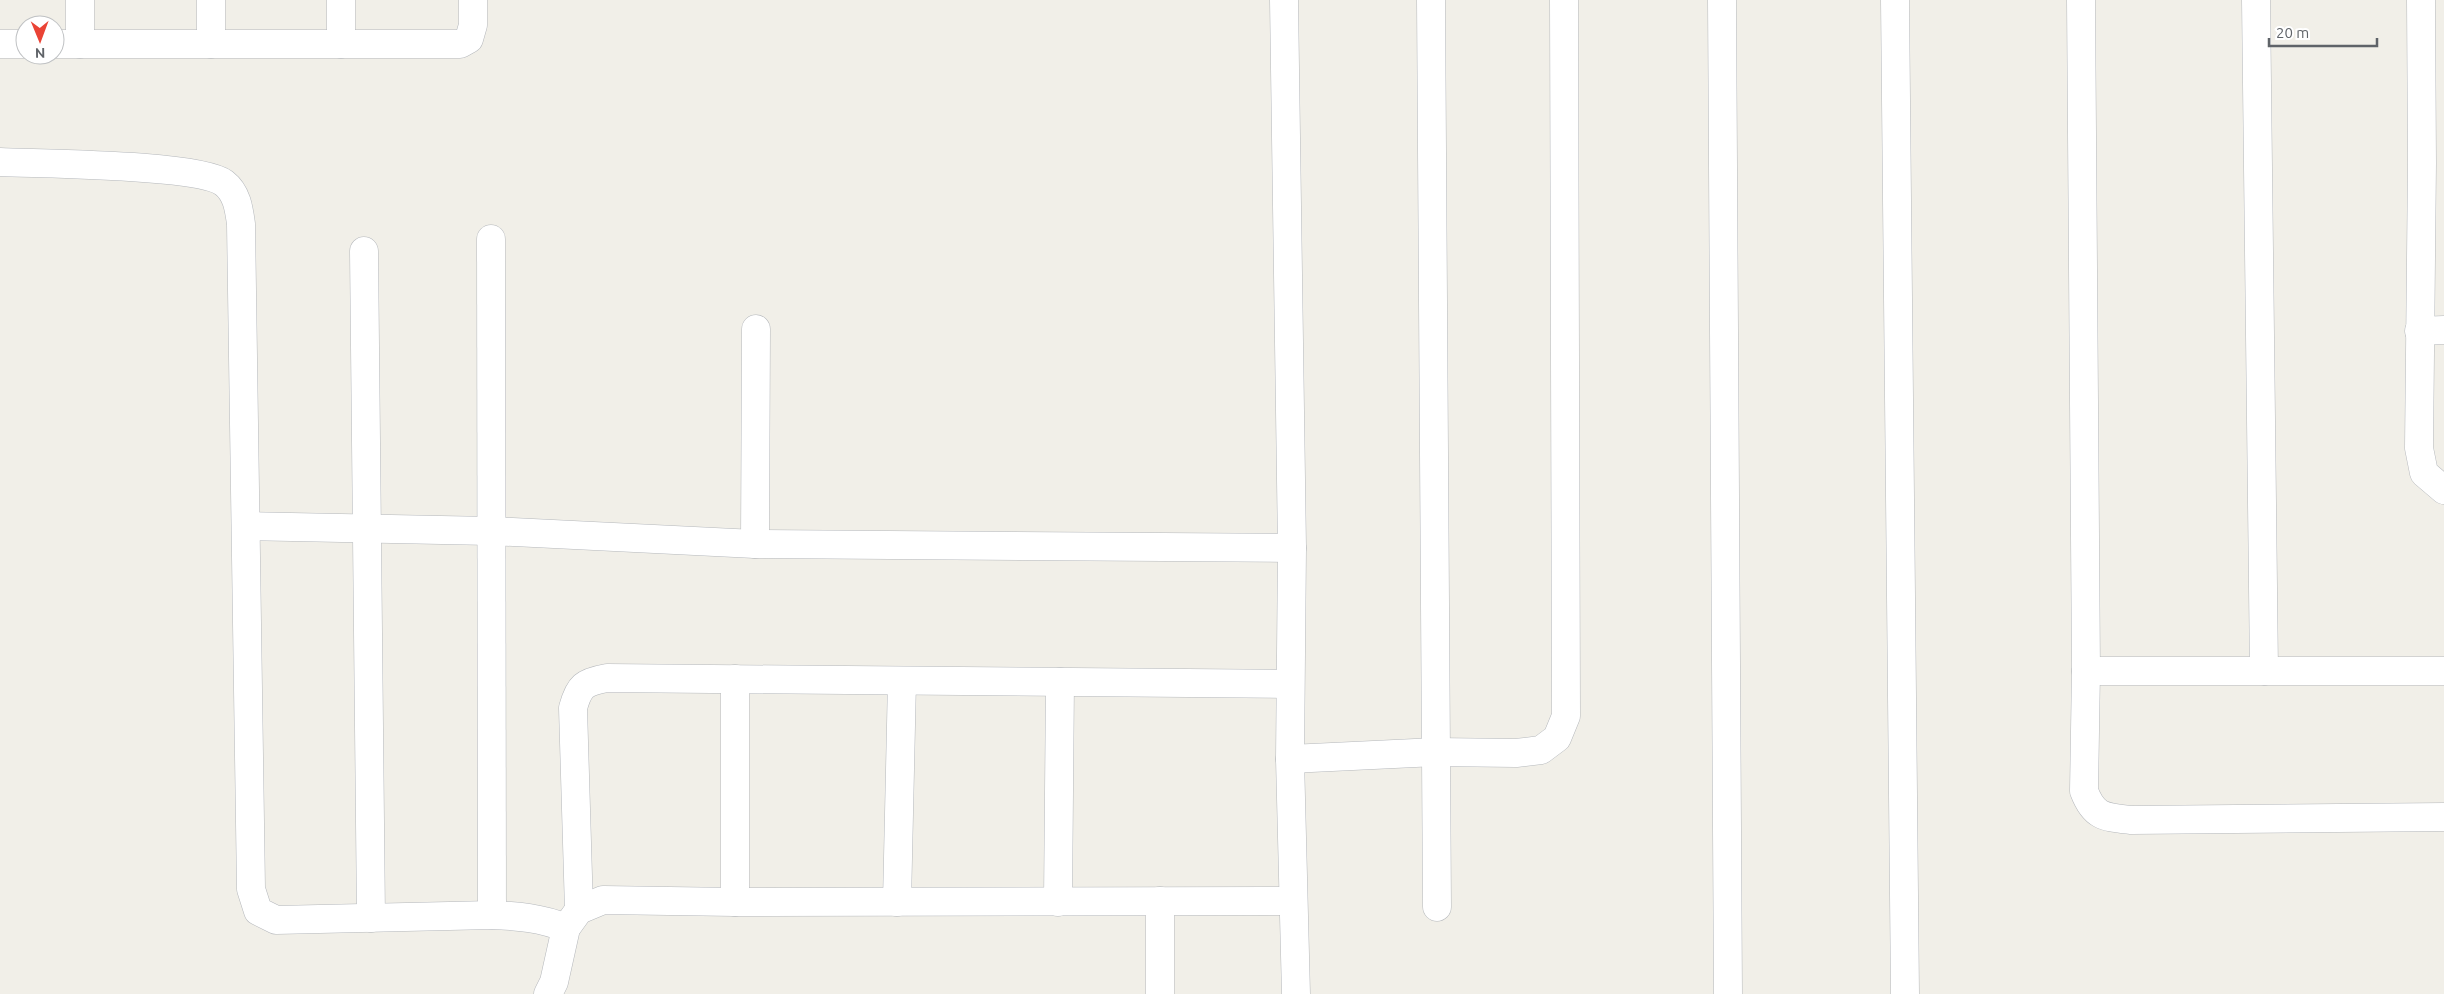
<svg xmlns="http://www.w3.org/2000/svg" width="2444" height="994" viewBox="0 0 2444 994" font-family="Ubuntu,sans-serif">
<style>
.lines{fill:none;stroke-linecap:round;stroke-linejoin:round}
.street-casing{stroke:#b5b8bc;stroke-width:29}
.street{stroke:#fff;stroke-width:28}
</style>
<rect width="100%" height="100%" fill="#f1efe8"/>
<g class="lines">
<defs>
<g id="street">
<polyline points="80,0 80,44"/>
<polyline points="211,0 211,44"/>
<polyline points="1284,0 1292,548 1290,759 1296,994"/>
<polyline points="1431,0 1437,907"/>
<polyline points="1722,0 1728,994"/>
<polyline points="1895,0 1905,994"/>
<path d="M2081,0L2086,671L2084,791C2094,817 2104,817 2131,820L2444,817"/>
<polyline points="2256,0 2264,671"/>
<polyline points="2421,0 2422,163 2419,448 2424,473 2444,490"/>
<polyline points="0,44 25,44"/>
<polyline points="55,44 460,44 469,39 473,25 473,0"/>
<polyline points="341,44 341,0"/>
<path d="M0,162C41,164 198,164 224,183C237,193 239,209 241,224L251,889L258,911L276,920L492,915C518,916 541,918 566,928"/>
<polyline points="491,239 492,915"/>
<polyline points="364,251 371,918"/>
<polyline points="2419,331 2444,330"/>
<polyline points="246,526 491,531 755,544 1292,548"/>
<polyline points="755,544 756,329"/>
<polyline points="2086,671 2444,671"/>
<polyline points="1290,759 1436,752 1516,753 1541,750 1557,738 1566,716 1564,0"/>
<polyline points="1160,901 1160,994"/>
<polyline points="735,902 735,679"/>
<polyline points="897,902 902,681"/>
<polyline points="1058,902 1060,682"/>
<path d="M579,910L573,708C579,686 584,682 607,678L1290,684"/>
<polyline points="548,994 554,982 566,928 579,910 603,900 735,902 1292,901"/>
</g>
</defs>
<!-- street casing -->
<use href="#street" class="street-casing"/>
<!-- street -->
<use href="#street" class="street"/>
</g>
<!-- north arrow -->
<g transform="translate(40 40) rotate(179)"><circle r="24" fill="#ffffff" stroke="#bfc1c3"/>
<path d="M0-4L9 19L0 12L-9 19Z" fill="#ea4335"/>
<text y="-8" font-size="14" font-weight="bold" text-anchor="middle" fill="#5f6368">N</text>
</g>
<!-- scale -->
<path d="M2269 38v8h108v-8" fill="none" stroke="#5f6368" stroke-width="2.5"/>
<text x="2276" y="38" font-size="15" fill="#5f6368" stroke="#ffffff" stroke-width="4" paint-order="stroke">20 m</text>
</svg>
